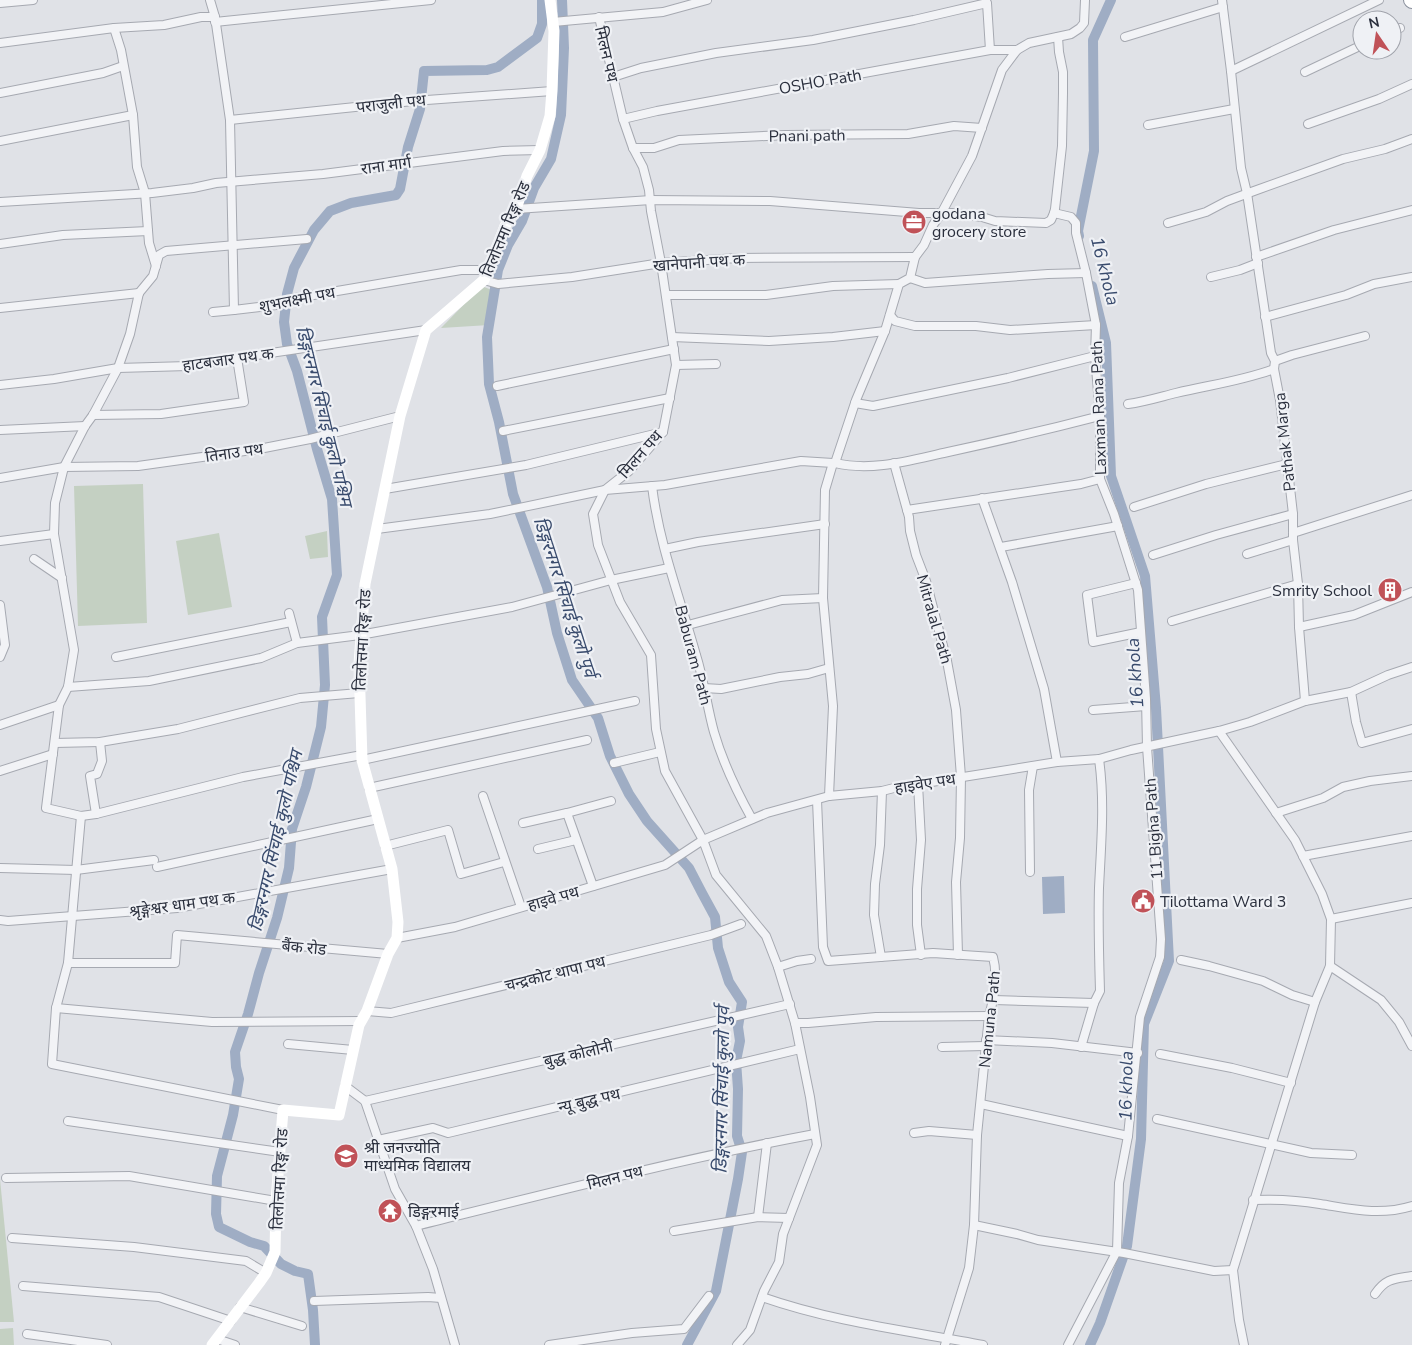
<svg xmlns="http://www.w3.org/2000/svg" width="1412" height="1345" viewBox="0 0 1412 1345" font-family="'Nunito Sans','Noto Sans Devanagari',sans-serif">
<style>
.green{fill:#c4d0c2}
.water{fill:#9fadc4}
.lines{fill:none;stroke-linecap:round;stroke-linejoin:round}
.canal{stroke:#9fadc4;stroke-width:10}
.street-casing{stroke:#a6a9b1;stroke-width:10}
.highway-casing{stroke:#898f9c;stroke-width:16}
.street{stroke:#f2f3f6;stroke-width:8}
.secondary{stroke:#fff;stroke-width:11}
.highway{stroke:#fff;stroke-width:14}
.labels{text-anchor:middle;stroke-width:4.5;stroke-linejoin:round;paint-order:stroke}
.street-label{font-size:16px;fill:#2a2f3d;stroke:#eff1f5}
.poi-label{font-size:16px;fill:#2a2f3d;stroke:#eff1f5;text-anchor:start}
.water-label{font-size:18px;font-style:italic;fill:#394b6d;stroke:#eff1f5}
</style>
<rect width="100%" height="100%" fill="#e0e2e7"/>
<!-- green -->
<g class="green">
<polygon points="482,286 494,291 489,325 441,328"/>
<polygon points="143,484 147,623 78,626 74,486"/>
<polygon points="327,531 328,557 310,559 305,536"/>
<polygon points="219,533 232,607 188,615 176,541"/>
<polygon points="0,1179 14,1322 0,1322"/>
<polygon points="13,1328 14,1345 0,1345 0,1329"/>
</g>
<!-- water -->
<polygon class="water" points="1064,876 1065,913 1043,914 1042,877"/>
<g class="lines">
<!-- canal -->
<g class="canal">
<polyline points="562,0 564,48 561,115 551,159 534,188 522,221 508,245 498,270 487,337 489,384 499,422 513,494 547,587 557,633 572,680 598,718 610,756 629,794 647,821 689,868 702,893 715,917 718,948 729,982 742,1002 738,1027 740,1041 736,1061 738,1089 737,1136 742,1152 738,1179 716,1291 687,1345"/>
<polyline points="1079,236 1078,231 1094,151 1093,40 1111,0"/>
<polyline points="315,1345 313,1310 308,1274 295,1271 281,1264 264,1246 250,1242 219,1227 216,1214 217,1176 233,1115 239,1079 236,1067 235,1052 248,1014 259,973 277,918 289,868 292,829 306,787 321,727 325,685 322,617 337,575 332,499 317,449 297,371 287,344 284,322 287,294 294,268 314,230 330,211 351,203 396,195 400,189 408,147 420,109 424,71 487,70 498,67 537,38 542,24 542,0"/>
<polyline points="1090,1345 1100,1323 1127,1246 1141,1139 1144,1024 1169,961 1156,708 1145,576 1111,476 1106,343 1092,286"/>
</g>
<defs>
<g id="street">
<polyline points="210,0 215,17 230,120 234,310 276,305 290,299 461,270 487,270"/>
<polyline points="1222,0 1231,71 1241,168 1247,193 1271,353 1275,361 1274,369 1280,400 1293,514 1293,540 1298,584 1299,627 1305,701"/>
<polyline points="0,3 33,0"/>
<polyline points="599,17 623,119 633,148 643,167 649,190 651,211 661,263 676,365 663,432 629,471 605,490 593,514 598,545 620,602 651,655 656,729 665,771 703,840 716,875 766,936 778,967 795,1023 810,1097 817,1145 783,1234 779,1262 764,1291 750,1330 737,1345"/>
<polyline points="215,22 431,0"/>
<polyline points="553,22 663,12 707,0"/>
<polyline points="114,28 121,50 133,115 137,167 145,193 149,243 156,266"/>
<polyline points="1392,30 1400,28"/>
<polyline points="1058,37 1059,52 1063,72 1063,93 1062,146 1055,209 1054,213 1071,217 1076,223 1076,233 1086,273 1096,325 1095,356 1100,416 1100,479 1114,514 1138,590 1146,699 1147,747 1161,939 1160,957 1140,1017 1128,1136 1119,1183 1117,1251 1068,1345"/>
<polyline points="1125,37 1223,7"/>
<polyline points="0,43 114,28 164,25 201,17 215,17"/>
<polyline points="1231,71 1379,0"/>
<polyline points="1305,72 1362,45"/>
<polyline points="613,77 641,68 716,53 813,40 914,20 987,3 990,50"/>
<polyline points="0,93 103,73 123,66"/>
<polyline points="623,119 657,111 990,50 1017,50"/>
<polyline points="230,120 413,101 552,91"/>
<polyline points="1308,124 1379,99 1412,84"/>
<polyline points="1148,125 1234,109"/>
<polyline points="0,141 133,115"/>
<polyline points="633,148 654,148 679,140 786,135 908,134 954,126 982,128"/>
<polyline points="0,202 152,193 193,188 216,183 323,174 503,151 540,150"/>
<polyline points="516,209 651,200 770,201 919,213 953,213 982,217 995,221 1046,223 1051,220 1054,213"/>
<polyline points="1168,223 1206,212 1227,201 1254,191 1343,159 1385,149 1412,139"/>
<polyline points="0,244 63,235 148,231"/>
<polyline points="1256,257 1334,230 1412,210"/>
<polyline points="1211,277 1240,270 1258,263"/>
<polyline points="910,278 925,283 1048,274 1086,273"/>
<polyline points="484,280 498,284 572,277 661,263 738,258 915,257"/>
<polyline points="139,293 130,334 118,368 93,415 85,426 64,467 55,503 54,534 74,650 68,687 59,705 46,808 81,816 96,814 243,777 362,755"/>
<polyline points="139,293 153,276 159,255 166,251 307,239"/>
<polyline points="666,295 766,295 833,286 899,284"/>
<polyline points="0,308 139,293"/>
<polyline points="213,312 234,310"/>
<polyline points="890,315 895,321 915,326 976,326 1010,330 1096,325"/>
<polyline points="1265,317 1346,295 1374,284 1412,277"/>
<polyline points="672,337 769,341 833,337 885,331"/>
<polyline points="1275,361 1292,355 1365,336"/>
<polyline points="676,365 716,364"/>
<polyline points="0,385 54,379 118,368 188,366 237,358 426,330"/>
<polyline points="497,386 674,349"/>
<polyline points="855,403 873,406 1008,378 1095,356"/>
<path d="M1128,404C1144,402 1160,397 1176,393C1209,385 1242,381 1274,369"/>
<polyline points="93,415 161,414 244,402 237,358"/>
<polyline points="0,430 85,426"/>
<polyline points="503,431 670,398"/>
<path d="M835,463C873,472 911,460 948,452C999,441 1050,429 1100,416"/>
<polyline points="894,463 909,517 910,531 916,555 926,581 947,661 956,710 961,777 960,838 956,882 958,955"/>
<polyline points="0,478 64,467 138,466 259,449 310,439 400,416"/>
<path d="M652,486C659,544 680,598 696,655C704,680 707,707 714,732C723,763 737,792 752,819"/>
<polyline points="385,489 526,465 663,432"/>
<polyline points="982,498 1012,582 1044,689 1057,762"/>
<polyline points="1134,507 1206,484 1287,464"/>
<polyline points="907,510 1081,484 1100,479"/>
<polyline points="377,529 490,514 605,490 665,485 801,461 833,463"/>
<polyline points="1293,533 1412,495"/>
<polyline points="0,541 54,534"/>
<polyline points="1001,547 1118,526"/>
<polyline points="665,549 698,542 825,524"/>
<polyline points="1247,554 1293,540"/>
<polyline points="1153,555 1216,535 1293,514"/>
<polyline points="34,559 62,578"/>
<polyline points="1136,583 1087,595 1093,642 1141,632"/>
<polyline points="0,605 5,645 0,657"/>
<polyline points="289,613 297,643"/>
<polyline points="1172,621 1298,584"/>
<polyline points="688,625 782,600 823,598"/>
<polyline points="1299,627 1354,615 1412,592"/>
<polyline points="116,657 291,622"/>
<polyline points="68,687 149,681 261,658 297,643 360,635 512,607 611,580 669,568"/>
<polyline points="704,688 721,689 780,677 808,674 829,668"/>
<polyline points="1351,692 1356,722 1362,743 1412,729"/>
<polyline points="1093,710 1146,706"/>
<polyline points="0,725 59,705"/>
<polyline points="1219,731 1295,840 1322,894 1331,919 1330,966 1315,1002 1233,1270 1239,1320 1244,1345"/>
<polyline points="55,743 100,742 178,729 300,698 359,693"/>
<polyline points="362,760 635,701"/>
<polyline points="614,763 660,752"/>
<polyline points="0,771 53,754"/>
<polyline points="918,784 921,840 917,889 917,925 921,955"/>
<polyline points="369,788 587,740"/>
<polyline points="483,796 521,907"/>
<polyline points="829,796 833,706 823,598 825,490 833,463 835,463 856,400 885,331 899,284 910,278 915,257 924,245 933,225 941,214 972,156 1002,70 1017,50 1029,43 1071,34 1080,28 1084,23 1085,0"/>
<path d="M817,800L823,947L828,961L933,953L993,957C998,975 994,998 989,1016L977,1135L974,1225L969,1268L945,1345"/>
<polyline points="1276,813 1323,798 1343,787 1370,781 1412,776"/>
<polyline points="96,814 90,776 97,774 102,761 100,742"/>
<polyline points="81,816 68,963 56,1008 52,1064 283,1110"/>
<polyline points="523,823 567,813"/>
<polyline points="385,846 448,830 461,874 504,862"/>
<polyline points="538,849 576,840"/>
<polyline points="1303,856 1412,836"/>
<polyline points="157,867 378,819"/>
<polyline points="0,868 76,870 154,860"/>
<polyline points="1030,872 1029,790 1033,766"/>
<polyline points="593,886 567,813 611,801"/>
<polyline points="1331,919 1412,903"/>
<polyline points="0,920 8,921 177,908 392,869"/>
<polyline points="397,938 455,927 665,865 703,840 767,813 829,796 882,791 894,788 1057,762 1099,759 1131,750 1219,731 1250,722 1305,701 1351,692 1388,675 1412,667"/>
<polyline points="881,957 874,915 875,884 880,845 882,791"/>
<polyline points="1181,960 1209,966 1263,981 1292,995 1315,1002"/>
<polyline points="68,963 175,963 177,935 388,954"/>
<polyline points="1330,966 1381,1000 1399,1022 1412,1046"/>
<polyline points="778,967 797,961 811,959"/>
<polyline points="994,1000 1094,1003"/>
<polyline points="56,1008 212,1022 361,1021"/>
<polyline points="367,1011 391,1013 711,935 741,924"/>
<polyline points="795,1023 808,1023 876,1017 989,1016"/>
<polyline points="986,1040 1052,1043 1138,1053"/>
<polyline points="288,1044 353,1050"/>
<polyline points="942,1047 985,1046"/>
<path d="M1081,1047L1094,1003L1100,991C1099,957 1098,923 1099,888C1101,845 1105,802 1099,759"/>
<polyline points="1160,1054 1232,1068 1291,1083"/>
<polyline points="345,1086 365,1101 395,1189 416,1226 433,1269 455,1345"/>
<polyline points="365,1101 790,1004"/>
<polyline points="981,1104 1128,1136"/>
<polyline points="1157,1119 1311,1153 1352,1155"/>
<polyline points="68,1121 280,1152"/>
<polyline points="914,1133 929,1131 977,1135"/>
<polyline points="378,1140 433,1128 448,1133 800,1049"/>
<polyline points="6,1178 129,1176 276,1201"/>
<path d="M1253,1200C1276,1199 1297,1200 1320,1204C1352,1209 1379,1216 1412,1206"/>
<polyline points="758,1217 767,1143"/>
<polyline points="974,1225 1017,1234 1038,1240 1124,1253 1214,1271 1233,1270"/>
<path d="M416,1226C549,1193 681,1159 815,1134"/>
<polyline points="674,1231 758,1217 789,1218"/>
<polyline points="12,1238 134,1247 246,1261 266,1273"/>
<polyline points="23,1286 159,1297 231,1321"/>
<path d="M1375,1294C1386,1278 1394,1279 1412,1276"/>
<path d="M762,1297C833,1322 909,1331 983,1345"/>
<polyline points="314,1301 428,1297 441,1298"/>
<polyline points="240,1307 302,1326"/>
<polyline points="27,1334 107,1345"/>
<polyline points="217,1339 235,1345"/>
<polyline points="549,1345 632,1333 684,1329 709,1296"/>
</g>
<polyline id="highway" points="1411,0 1412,1"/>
</defs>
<!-- street casing -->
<use href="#street" class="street-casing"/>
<!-- highway casing -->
<use href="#highway" class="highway-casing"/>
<!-- street -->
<use href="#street" class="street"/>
<!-- secondary -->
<polyline class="secondary" points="212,1345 259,1283 266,1273 275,1252 276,1201 283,1110 339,1115 359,1025 367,1011 388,954 397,938 398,922 392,869 362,760 359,664 365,584 400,416 426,330 484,280 505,226 516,209 527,176 540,150 550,116 552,91 554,31 550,0"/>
<!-- highway -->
<use href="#highway" class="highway"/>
</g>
<!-- icons -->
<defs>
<symbol id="office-disc" viewBox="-11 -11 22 22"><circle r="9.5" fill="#c05258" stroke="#eff1f5"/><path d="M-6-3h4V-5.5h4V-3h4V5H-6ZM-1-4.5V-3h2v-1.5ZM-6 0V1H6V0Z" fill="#fff"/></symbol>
<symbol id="building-disc" viewBox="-11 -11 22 22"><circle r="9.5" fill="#c05258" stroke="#eff1f5"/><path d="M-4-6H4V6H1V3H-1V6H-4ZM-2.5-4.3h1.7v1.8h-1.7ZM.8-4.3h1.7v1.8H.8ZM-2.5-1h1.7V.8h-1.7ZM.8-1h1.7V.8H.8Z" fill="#fff"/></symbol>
<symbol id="civic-disc" viewBox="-11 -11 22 22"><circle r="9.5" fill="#c05258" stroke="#eff1f5"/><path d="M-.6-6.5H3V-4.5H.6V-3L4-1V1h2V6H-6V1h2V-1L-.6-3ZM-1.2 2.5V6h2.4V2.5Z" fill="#fff"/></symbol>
<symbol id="school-disc" viewBox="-11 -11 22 22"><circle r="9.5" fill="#c05258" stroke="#eff1f5"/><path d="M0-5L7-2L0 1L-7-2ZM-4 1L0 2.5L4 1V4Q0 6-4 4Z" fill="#fff"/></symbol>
<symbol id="temple-disc" viewBox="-11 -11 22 22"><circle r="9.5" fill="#c05258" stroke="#eff1f5"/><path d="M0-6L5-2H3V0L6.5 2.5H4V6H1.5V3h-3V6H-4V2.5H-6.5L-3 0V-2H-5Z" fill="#fff"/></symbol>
</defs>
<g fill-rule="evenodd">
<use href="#office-disc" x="900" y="208" width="28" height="28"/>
<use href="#building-disc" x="1376" y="576" width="28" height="28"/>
<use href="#civic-disc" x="1129" y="887" width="28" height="28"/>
<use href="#school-disc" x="332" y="1142" width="28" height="28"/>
<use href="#temple-disc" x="376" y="1197" width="28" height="28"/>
</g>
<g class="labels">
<!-- street labels -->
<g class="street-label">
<text transform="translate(607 54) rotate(77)" y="6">मिलन पथ</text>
<text transform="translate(820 81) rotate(-10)" y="6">OSHO Path</text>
<text transform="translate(391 103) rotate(-6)" y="6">पराजुली पथ</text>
<text transform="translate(807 135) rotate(-1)" y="6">Pnani path</text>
<text transform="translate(386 165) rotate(-8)" y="6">राना मार्ग</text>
<text transform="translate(505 229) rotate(-67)" y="6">तिलोत्तमा रिङ्ग रोड</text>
<text transform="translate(699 262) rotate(-4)" y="6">खानेपानी पथ क</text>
<text transform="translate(297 299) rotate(-11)" y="6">शुभलक्ष्मी पथ</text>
<text transform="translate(228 359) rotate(-8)" y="6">हाटबजार पथ क</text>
<text transform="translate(1098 408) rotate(-92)" y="6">Laxman Rana Path</text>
<text transform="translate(1284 442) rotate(-96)" y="6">Pathak Marga</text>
<text transform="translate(234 452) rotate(-8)" y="6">तिनाउ पथ</text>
<text transform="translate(640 454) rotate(-49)" y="6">मिलन पथ</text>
<text transform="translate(935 619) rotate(74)" y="6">Mitralal Path</text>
<text transform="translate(362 640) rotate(-87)" y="6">तिलोत्तमा रिङ्ग रोड</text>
<text transform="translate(694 655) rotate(75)" y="6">Baburam Path</text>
<text transform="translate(925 783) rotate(-9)" y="6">हाइवेए पथ</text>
<text transform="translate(1153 829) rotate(-94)" y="6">11 Bigha Path</text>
<text transform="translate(553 898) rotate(-16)" y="6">हाइवे पथ</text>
<text transform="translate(182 904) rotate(-8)" y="6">श्रृङ्गेश्वर धाम पथ क</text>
<text transform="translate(304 947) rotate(5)" y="6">बैंक रोड</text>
<text transform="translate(555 973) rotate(-14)" y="6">चन्द्रकोट थापा पथ</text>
<text transform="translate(989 1019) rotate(-84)" y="6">Namuna Path</text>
<text transform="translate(578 1053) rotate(-13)" y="6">बुद्ध कोलोनी</text>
<text transform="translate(589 1100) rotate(-13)" y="6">न्यू बुद्ध पथ</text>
<text transform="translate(615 1177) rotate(-14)" y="6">मिलन पथ</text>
<text transform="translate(279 1179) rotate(-87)" y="6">तिलोत्तमा रिङ्ग रोड</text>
</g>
<!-- poi labels -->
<g class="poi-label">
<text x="932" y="219">godana<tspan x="932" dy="18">grocery store</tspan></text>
<text x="1372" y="596" text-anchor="end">Smrity School</text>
<text x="1160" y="907">Tilottama Ward 3</text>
<text x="364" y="1153">श्री जनज्योति<tspan x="364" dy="18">माध्यमिक विद्यालय</tspan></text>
<text x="408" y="1217">डिङ्गरमाई</text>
</g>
<!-- water labels -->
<g class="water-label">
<text transform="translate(1105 271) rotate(76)" y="6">16 khola</text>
<text transform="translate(324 416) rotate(76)" y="6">डिङ्गरनगर सिंचाई कुलो पश्चिम</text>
<text transform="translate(565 597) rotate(72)" y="6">डिङ्गरनगर सिंचाई कुलो पुर्व</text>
<text transform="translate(1135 673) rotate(-94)" y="6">16 khola</text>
<text transform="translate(276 841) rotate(-77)" y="6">डिङ्गरनगर सिंचाई कुलो पश्चिम</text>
<text transform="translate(1126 1086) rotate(-89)" y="6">16 khola</text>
<text transform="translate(722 1090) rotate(-89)" y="6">डिङ्गरनगर सिंचाई कुलो पुर्व</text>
</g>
</g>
<!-- north arrow -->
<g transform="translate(1377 35) rotate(347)"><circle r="24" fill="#eff1f5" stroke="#a0a3ab"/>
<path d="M0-4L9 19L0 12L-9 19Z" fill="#c05258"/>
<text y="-8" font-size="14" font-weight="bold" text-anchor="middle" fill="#2a2f3d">N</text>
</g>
</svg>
